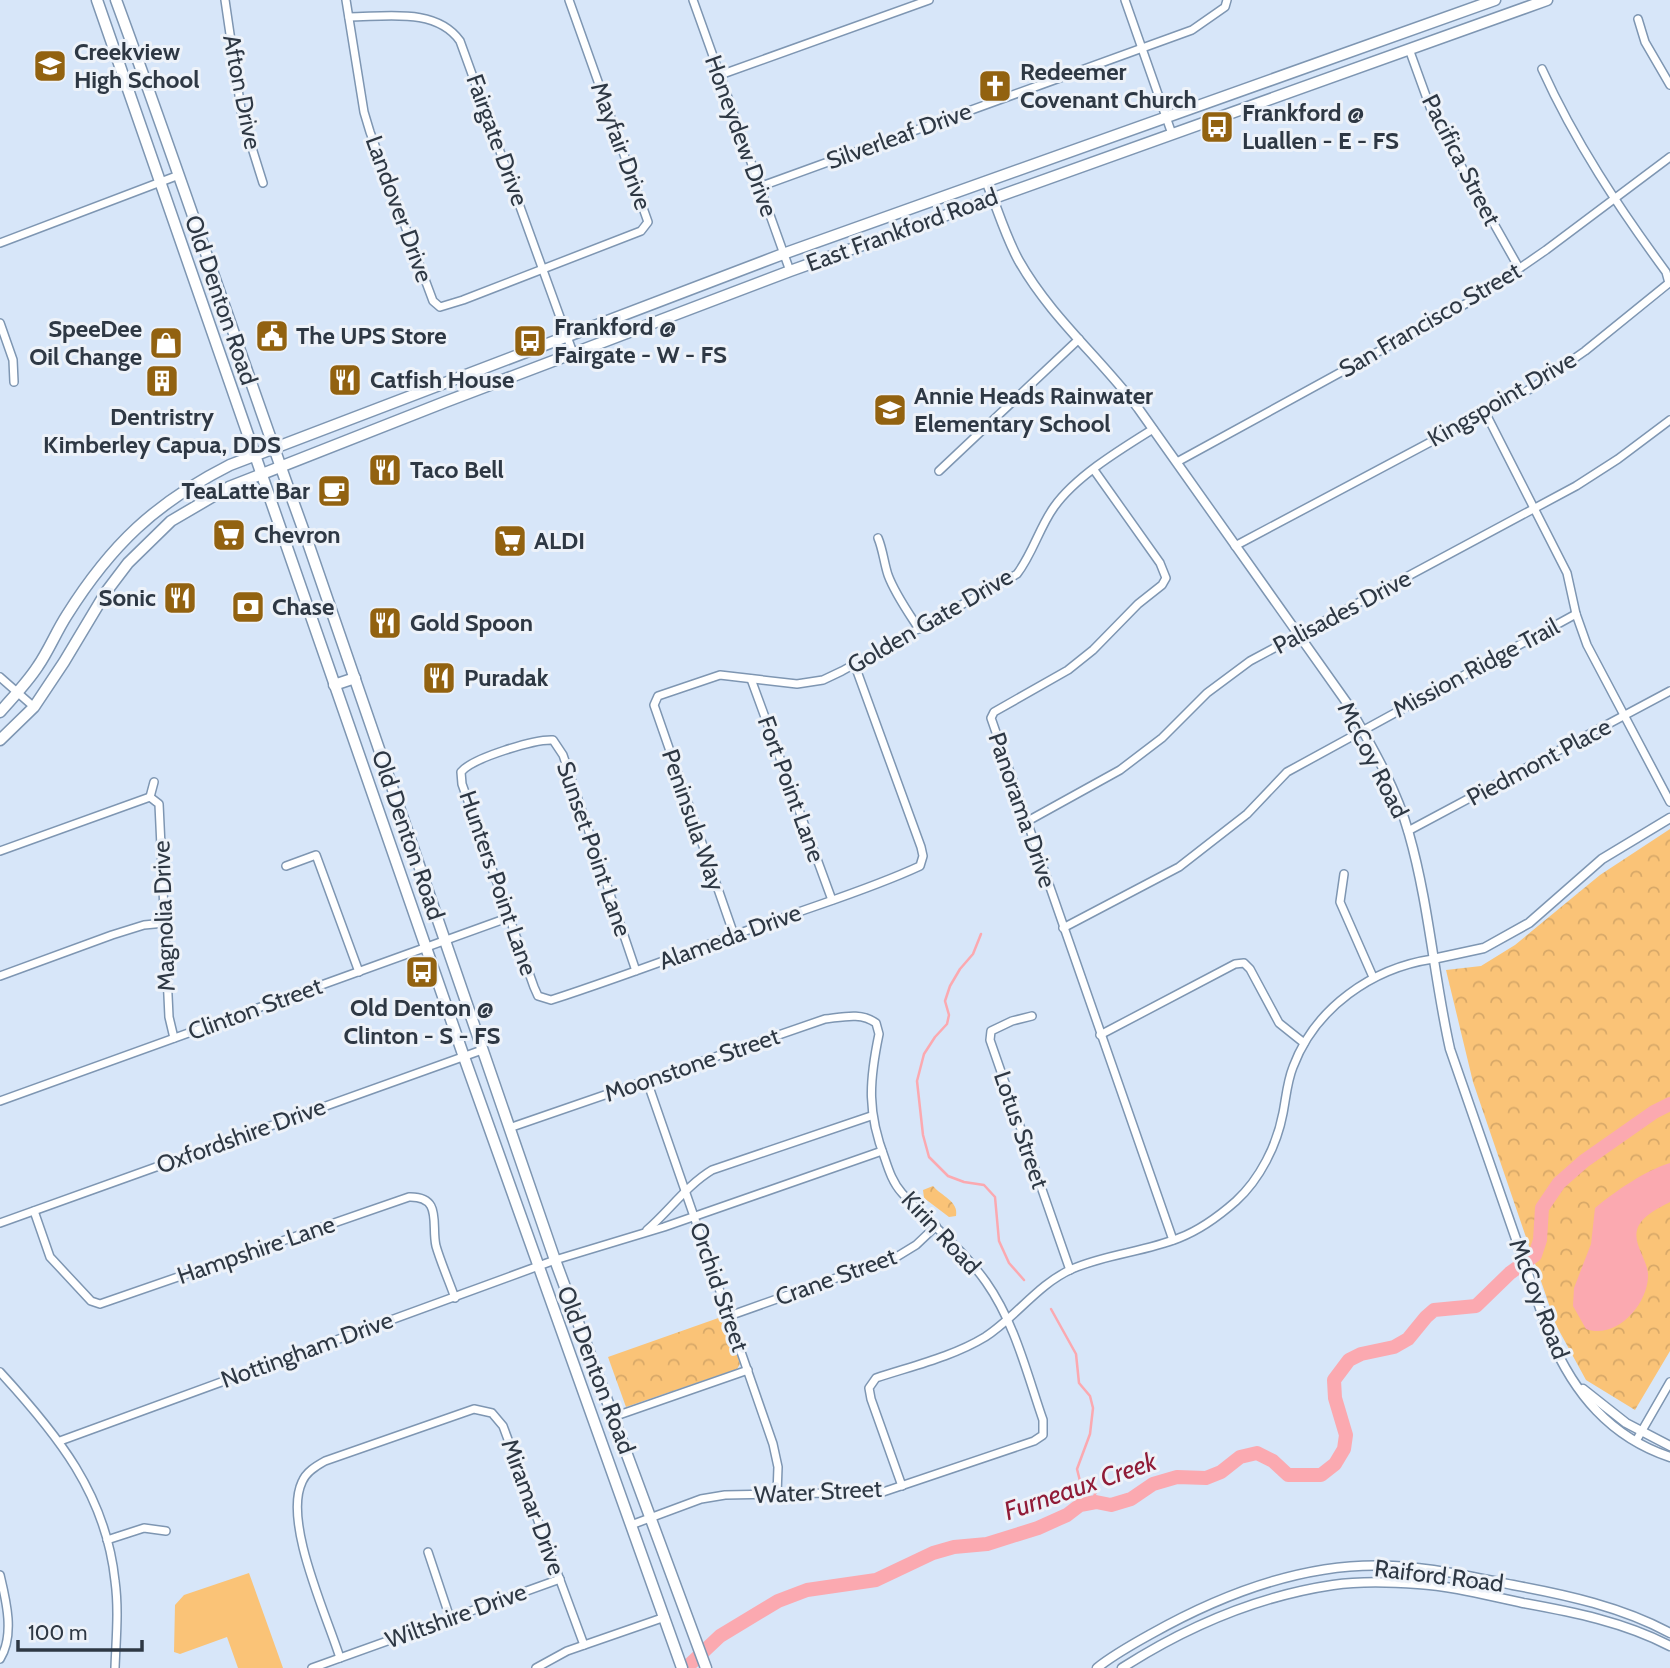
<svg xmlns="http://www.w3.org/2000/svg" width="1670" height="1668" viewBox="0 0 1670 1668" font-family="Cabin,sans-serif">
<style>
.green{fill:#fac377}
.park{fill:url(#park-crowns)}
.water{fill:#fba9b0}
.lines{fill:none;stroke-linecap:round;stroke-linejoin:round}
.stream{stroke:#fba9b0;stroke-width:2.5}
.river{stroke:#fba9b0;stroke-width:14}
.minor-casing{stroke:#7e96b2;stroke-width:10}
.tertiary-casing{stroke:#7e96b2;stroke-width:11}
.secondary-casing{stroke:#7e96b2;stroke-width:13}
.minor{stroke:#fff;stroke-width:7}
.tertiary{stroke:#fff;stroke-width:8}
.secondary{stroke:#fff;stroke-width:10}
.labels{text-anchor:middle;stroke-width:6;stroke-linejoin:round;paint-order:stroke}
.poi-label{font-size:24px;font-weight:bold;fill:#2e3844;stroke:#edf2f9;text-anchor:start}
.street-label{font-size:24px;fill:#2e3844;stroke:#edf2f9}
.water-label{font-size:26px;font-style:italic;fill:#901b37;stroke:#edf2f9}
</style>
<defs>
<pattern id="park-crowns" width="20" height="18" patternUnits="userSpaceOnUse" patternTransform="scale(1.75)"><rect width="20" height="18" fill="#fac377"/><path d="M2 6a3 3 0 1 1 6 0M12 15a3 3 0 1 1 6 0" fill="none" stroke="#d7a868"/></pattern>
</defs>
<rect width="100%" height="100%" fill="#d7e6f9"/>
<!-- green -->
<polygon class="green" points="249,1573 283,1668 238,1668 227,1637 180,1654 174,1652 175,1605 184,1595"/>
<!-- park -->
<g class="park">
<polygon points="1670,829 1670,1351 1635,1410 1586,1380 1556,1325 1473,1082 1446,970 1481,966 1515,945 1600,875"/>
<path d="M933,1186C941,1196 959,1201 956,1216L949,1217L924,1198L923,1190Z"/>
<polygon points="724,1316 740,1364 737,1369 626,1407 608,1357"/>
</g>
<!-- water -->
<path class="water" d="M1670,1163V1202C1659,1208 1641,1216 1637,1230C1633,1246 1649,1261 1648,1277C1647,1306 1615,1340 1586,1329L1573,1306L1574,1288L1591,1244L1595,1208C1614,1192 1646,1170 1670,1163Z"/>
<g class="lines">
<!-- stream -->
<g class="stream">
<polyline points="981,934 973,954 960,969 950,986 945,1001 949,1015 947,1024 935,1037 924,1054 917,1081 923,1135 929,1157 948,1176 964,1182 984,1185 995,1197 999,1241 1009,1263 1024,1280"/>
<polyline points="1051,1309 1076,1354 1079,1383 1090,1396 1093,1408 1090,1434 1077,1469 1080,1481 1095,1486 1096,1491 1092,1503"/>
</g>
<!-- river -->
<polyline class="river" points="686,1668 720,1636 778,1601 807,1590 876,1580 933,1553 954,1547 987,1544 1038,1528 1067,1515 1080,1505 1096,1502 1111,1505 1131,1499 1153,1484 1177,1477 1206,1478 1221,1472 1240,1457 1257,1453 1273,1461 1288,1475 1321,1475 1335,1464 1344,1449 1346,1435 1335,1398 1334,1380 1349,1360 1361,1354 1394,1347 1408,1339 1426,1317 1434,1310 1476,1306 1510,1273 1535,1255 1540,1240 1542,1208 1559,1183 1584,1161 1654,1112 1670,1104"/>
<defs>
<g id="minor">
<polyline points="225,0 242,116 263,183"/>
<polyline points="346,0 364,112 370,132 433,301 440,307 463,300 641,231 648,222 569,0"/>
<polyline points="693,0 790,271"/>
<polyline points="1125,0 1172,134"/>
<path d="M349,17C385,17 436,7 460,41L573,353"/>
<polyline points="1638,19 1645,42 1670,85"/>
<polyline points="1409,49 1434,118 1519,268"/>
<polyline points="720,75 929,0"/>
<polyline points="759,187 1192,30 1225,7 1227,0"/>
<polyline points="0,243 179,175"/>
<polyline points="0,323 13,360 14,382"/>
<polyline points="1485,412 1567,573 1576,614 1587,645 1670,802"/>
<polyline points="1177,462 1478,297 1546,250 1670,157"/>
<polyline points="1094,470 1160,563 1166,578 1162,585 1138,604 1093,650 1068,670 994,712 991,718 1173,1240"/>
<polyline points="939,471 1079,339"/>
<path d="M878,538C883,550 884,563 888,575C895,594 908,612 919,629"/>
<path d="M1235,546L1532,388L1585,351L1669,283L1666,272C1619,208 1575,142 1542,69"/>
<polyline points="0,677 34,707"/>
<polyline points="751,679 832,900"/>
<polyline points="150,797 154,782"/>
<polyline points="1026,822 1120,770 1162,738 1207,693 1250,661 1576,486 1618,459 1670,420"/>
<polyline points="1408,831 1670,691"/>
<polyline points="0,851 150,797 159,804 169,1017 174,1038"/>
<polyline points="286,866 316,855 359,972"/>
<polyline points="1344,874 1340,902 1373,977"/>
<polyline points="1063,928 1179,867 1247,814 1287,772 1576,614"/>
<path d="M734,935L654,705L658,696L720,675L797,684L823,680L842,671L1017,574C1033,553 1039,528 1054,507C1076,476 1121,449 1153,429"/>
<path d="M636,971L563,755L553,740C535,739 472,758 461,772L462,784L534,987L538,996L551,1000C628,975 703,946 779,919C826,902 875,887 920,866L923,856L921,847L854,663"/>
<polyline points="0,976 112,935 144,925 165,923"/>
<polyline points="1032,1016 1012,1021 991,1031 990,1040 1070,1270"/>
<polyline points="1100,1035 1235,964 1244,963 1250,969 1279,1023 1304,1043"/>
<polyline points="647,1081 773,1444 778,1467 777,1495"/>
<polyline points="0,1101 510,917"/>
<path d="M509,1128L825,1019C843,1017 861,1012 876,1023L879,1034C869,1082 867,1112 885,1159C889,1171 893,1183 902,1193C929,1223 962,1248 986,1282C1015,1323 1027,1374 1043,1420V1435L1034,1441L883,1492L725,1495L701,1499L631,1525"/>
<path d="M34,1211L50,1257L91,1301L100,1304L409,1197C443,1196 431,1225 436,1246C441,1263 449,1281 455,1298"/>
<polyline points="0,1223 482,1050"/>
<path d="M647,1230C669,1211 687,1185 712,1170L871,1116"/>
<polyline points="729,1316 898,1256 916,1245 936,1226"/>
<path d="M0,1372C57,1434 106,1494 115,1581C119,1610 116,1639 115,1668"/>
<polyline points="613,1417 748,1370"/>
<polyline points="60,1441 555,1260 664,1227 882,1151"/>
<polyline points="1636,1441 1670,1382"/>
<path d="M902,1486L871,1399L869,1388L876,1378C912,1366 952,1357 985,1337C1016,1317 1038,1284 1072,1269C1106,1254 1144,1252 1179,1238C1200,1230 1219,1216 1236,1201C1260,1179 1277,1145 1283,1113C1286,1098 1287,1082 1293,1067C1315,1008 1372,968 1433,959"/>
<polyline points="107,1540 144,1528 166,1531"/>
<polyline points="428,1552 450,1618"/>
<path d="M0,1575C6,1600 15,1635 0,1659"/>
<path d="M340,1658C327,1616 283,1522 302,1482C306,1472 316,1466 325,1461L474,1409L492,1413L503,1426L584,1645"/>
<polyline points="312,1668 560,1579"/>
<polyline points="536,1668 567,1651 665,1617"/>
</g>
<g id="tertiary">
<path d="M986,181C997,207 1005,236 1019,261C1050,316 1100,358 1138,408L1347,703C1371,745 1396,787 1409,834C1429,904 1434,978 1450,1049L1550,1337C1574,1393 1610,1437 1670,1457"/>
<polyline points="1433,959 1484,948 1529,923 1602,859 1670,818"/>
<polyline points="1583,1389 1626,1423 1670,1446"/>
<path d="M1097,1668C1113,1655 1133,1644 1151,1634C1224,1593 1308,1561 1393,1566C1433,1568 1474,1577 1513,1585C1567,1595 1622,1607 1670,1633"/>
<path d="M1122,1668C1186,1627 1259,1596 1333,1585C1360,1581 1391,1582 1418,1584C1453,1586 1489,1596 1523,1603C1573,1612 1624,1622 1670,1646"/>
</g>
<g id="secondary">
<polyline points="97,0 464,1057 682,1668"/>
<path d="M116,0C182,179 242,361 307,540L555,1260L706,1668"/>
<polyline points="334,685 355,678"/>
<path d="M0,712C13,697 27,683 38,666C49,650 56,632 67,615C111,545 155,503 230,465L783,254L1495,0"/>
<polyline points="0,740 34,707 64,662 106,592 128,563 171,521 229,487 445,402 790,271 1547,0"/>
</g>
</defs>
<!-- minor casing -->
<use href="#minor" class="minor-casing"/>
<!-- tertiary casing -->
<use href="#tertiary" class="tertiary-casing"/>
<!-- secondary casing -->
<use href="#secondary" class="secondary-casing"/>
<!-- minor -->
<use href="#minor" class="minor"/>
<!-- tertiary -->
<use href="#tertiary" class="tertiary"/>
<!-- secondary -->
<use href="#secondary" class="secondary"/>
</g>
<!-- icons -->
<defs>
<symbol id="school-square" viewBox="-11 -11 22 22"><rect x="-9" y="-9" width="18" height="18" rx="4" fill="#926210" stroke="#edf2f9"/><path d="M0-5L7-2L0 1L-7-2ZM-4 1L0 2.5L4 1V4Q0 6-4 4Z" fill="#fff"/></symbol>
<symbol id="church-square" viewBox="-11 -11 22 22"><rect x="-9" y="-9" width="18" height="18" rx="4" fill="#926210" stroke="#edf2f9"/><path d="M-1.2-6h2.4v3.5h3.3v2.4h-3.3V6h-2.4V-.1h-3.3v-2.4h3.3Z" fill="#fff"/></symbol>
<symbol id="bus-square" viewBox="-11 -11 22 22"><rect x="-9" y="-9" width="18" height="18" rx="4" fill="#926210" stroke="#edf2f9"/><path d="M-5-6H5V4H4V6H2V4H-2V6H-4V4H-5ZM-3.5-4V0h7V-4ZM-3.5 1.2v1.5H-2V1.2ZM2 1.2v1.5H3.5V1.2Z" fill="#fff"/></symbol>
<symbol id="civic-square" viewBox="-11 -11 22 22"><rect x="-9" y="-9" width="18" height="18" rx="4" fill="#926210" stroke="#edf2f9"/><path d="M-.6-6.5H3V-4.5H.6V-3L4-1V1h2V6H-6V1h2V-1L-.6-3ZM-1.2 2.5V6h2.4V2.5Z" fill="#fff"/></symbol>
<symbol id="shop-square" viewBox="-11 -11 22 22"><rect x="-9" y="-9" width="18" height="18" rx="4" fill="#926210" stroke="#edf2f9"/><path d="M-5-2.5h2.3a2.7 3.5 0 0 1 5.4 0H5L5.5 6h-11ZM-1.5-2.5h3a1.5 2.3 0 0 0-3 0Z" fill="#fff"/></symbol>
<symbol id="restaurant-square" viewBox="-11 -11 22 22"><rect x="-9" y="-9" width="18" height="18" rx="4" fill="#926210" stroke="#edf2f9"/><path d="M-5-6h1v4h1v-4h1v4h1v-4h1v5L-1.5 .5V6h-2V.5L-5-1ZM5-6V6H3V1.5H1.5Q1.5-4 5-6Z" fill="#fff"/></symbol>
<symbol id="building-square" viewBox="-11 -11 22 22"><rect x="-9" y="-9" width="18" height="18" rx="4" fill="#926210" stroke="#edf2f9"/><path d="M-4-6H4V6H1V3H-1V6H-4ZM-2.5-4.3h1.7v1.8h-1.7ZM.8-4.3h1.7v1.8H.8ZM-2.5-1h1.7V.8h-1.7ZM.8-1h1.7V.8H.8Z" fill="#fff"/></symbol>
<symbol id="cafe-square" viewBox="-11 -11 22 22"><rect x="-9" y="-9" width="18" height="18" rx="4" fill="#926210" stroke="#edf2f9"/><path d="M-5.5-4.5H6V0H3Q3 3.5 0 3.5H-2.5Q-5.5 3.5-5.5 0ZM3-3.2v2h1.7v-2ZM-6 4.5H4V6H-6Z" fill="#fff"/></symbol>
<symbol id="supermarket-square" viewBox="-11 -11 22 22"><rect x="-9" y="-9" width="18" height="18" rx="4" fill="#926210" stroke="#edf2f9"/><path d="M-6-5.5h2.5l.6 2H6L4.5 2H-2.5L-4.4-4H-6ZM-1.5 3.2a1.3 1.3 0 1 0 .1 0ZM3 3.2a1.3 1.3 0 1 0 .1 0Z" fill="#fff"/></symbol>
<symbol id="bank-square" viewBox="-11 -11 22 22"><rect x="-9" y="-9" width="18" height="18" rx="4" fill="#926210" stroke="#edf2f9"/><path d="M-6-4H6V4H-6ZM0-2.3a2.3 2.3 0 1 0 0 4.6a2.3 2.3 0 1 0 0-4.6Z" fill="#fff"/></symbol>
</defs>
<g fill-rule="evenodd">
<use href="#school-square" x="31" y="47" width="38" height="38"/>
<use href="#church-square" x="976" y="67" width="38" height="38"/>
<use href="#bus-square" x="1198" y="108" width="38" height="38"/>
<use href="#civic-square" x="253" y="317" width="38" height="38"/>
<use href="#bus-square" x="511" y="322" width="38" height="38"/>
<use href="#shop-square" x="147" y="324" width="38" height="38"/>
<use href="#restaurant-square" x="326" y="361" width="38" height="38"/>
<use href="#building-square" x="143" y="362" width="38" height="38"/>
<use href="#school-square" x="871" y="391" width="38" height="38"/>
<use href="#restaurant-square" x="366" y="451" width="38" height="38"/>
<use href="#cafe-square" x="315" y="472" width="38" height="38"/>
<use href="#supermarket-square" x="210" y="516" width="38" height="38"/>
<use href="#supermarket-square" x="491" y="522" width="38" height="38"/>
<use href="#restaurant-square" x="161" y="579" width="38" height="38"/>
<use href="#bank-square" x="229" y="588" width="38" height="38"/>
<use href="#restaurant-square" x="366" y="604" width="38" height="38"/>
<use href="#restaurant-square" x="420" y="659" width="38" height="38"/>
<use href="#bus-square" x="403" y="953" width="38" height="38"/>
</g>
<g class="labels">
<!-- poi labels -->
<g class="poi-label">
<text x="74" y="60">Creekview<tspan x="74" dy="28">High School</tspan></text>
<text x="1020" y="80">Redeemer<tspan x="1020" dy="28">Covenant Church</tspan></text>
<text x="1242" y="121">Frankford @<tspan x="1242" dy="28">Luallen - E - FS</tspan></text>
<text x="554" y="335">Frankford @<tspan x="554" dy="28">Fairgate - W - FS</tspan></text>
<text x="142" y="337" text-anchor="end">SpeeDee<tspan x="142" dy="28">Oil Change</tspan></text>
<text x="296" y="344">The UPS Store</text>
<text x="370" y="388">Catfish House</text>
<text x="914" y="404">Annie Heads Rainwater<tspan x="914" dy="28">Elementary School</tspan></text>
<text x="162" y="425" text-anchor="middle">Dentristry<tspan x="162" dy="28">Kimberley Capua, DDS</tspan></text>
<text x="410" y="478">Taco Bell</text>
<text x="310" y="499" text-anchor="end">TeaLatte Bar</text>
<text x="254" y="543">Chevron</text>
<text x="534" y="549">ALDI</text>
<text x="156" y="606" text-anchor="end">Sonic</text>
<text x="272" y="615">Chase</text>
<text x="410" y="631">Gold Spoon</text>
<text x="464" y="686">Puradak</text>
<text x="422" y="1016" text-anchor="middle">Old Denton @<tspan x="422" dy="28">Clinton - S - FS</tspan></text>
</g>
<!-- street labels -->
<g class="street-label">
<text transform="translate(242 92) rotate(79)" y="8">Afton Drive</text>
<text transform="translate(741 136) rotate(70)" y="8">Honeydew Drive</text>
<text transform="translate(899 136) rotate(-20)" y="8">Silverleaf Drive</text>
<text transform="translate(497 140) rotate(70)" y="8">Fairgate Drive</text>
<text transform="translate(621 146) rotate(70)" y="8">Mayfair Drive</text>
<text transform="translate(1461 160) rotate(63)" y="8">Pacifica Street</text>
<text transform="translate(399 209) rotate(70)" y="8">Landover Drive</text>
<text transform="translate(902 230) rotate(-20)" y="8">East Frankford Road</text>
<text transform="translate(221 300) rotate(71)" y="8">Old Denton Road</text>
<text transform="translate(1430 320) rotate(-30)" y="8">San Francisco Street</text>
<text transform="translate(1502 399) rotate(-30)" y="8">Kingspoint Drive</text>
<text transform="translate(1342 612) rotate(-28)" y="8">Palisades Drive</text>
<text transform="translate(930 621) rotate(-30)" y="8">Golden Gate Drive</text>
<text transform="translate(1476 668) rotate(-28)" y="8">Mission Ridge Trail</text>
<text transform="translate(1373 760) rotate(63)" y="8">McCoy Road</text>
<text transform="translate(1539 762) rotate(-28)" y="8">Piedmont Place</text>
<text transform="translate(791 789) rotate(70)" y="8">Fort Point Lane</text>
<text transform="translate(1022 810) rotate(71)" y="8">Panorama Drive</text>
<text transform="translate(693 820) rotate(71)" y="8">Peninsula Way</text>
<text transform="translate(408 835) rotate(71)" y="8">Old Denton Road</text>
<text transform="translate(594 849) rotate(71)" y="8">Sunset Point Lane</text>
<text transform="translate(498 883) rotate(71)" y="8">Hunters Point Lane</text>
<text transform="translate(164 916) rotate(-92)" y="8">Magnolia Drive</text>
<text transform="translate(730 937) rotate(-20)" y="8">Alameda Drive</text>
<text transform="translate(255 1009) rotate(-20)" y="8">Clinton Street</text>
<text transform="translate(692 1065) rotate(-19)" y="8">Moonstone Street</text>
<text transform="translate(1021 1130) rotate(71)" y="8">Lotus Street</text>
<text transform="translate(241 1136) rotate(-20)" y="8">Oxfordshire Drive</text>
<text transform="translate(941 1233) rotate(47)" y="8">Kirin Road</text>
<text transform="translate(256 1250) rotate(-19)" y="8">Hampshire Lane</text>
<text transform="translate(836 1277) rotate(-20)" y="8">Crane Street</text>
<text transform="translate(719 1287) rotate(71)" y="8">Orchid Street</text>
<text transform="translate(1539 1299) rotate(69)" y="8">McCoy Road</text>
<text transform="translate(307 1350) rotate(-20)" y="8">Nottingham Drive</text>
<text transform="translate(596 1370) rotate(69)" y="8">Old Denton Road</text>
<text transform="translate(818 1492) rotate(-3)" y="8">Water Street</text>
<text transform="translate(533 1507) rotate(70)" y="8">Miramar Drive</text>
<text transform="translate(1439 1576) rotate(7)" y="8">Raiford Road</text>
<text transform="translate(456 1616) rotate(-20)" y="8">Wiltshire Drive</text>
</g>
<!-- water labels -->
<g class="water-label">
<text transform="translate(1080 1486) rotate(-19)" y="9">Furneaux Creek</text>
</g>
</g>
<!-- scale -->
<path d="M18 1640v10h124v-10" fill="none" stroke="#2e3844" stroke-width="3.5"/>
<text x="28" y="1640" font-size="21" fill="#2e3844" stroke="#edf2f9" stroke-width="5" paint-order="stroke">100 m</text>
</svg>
